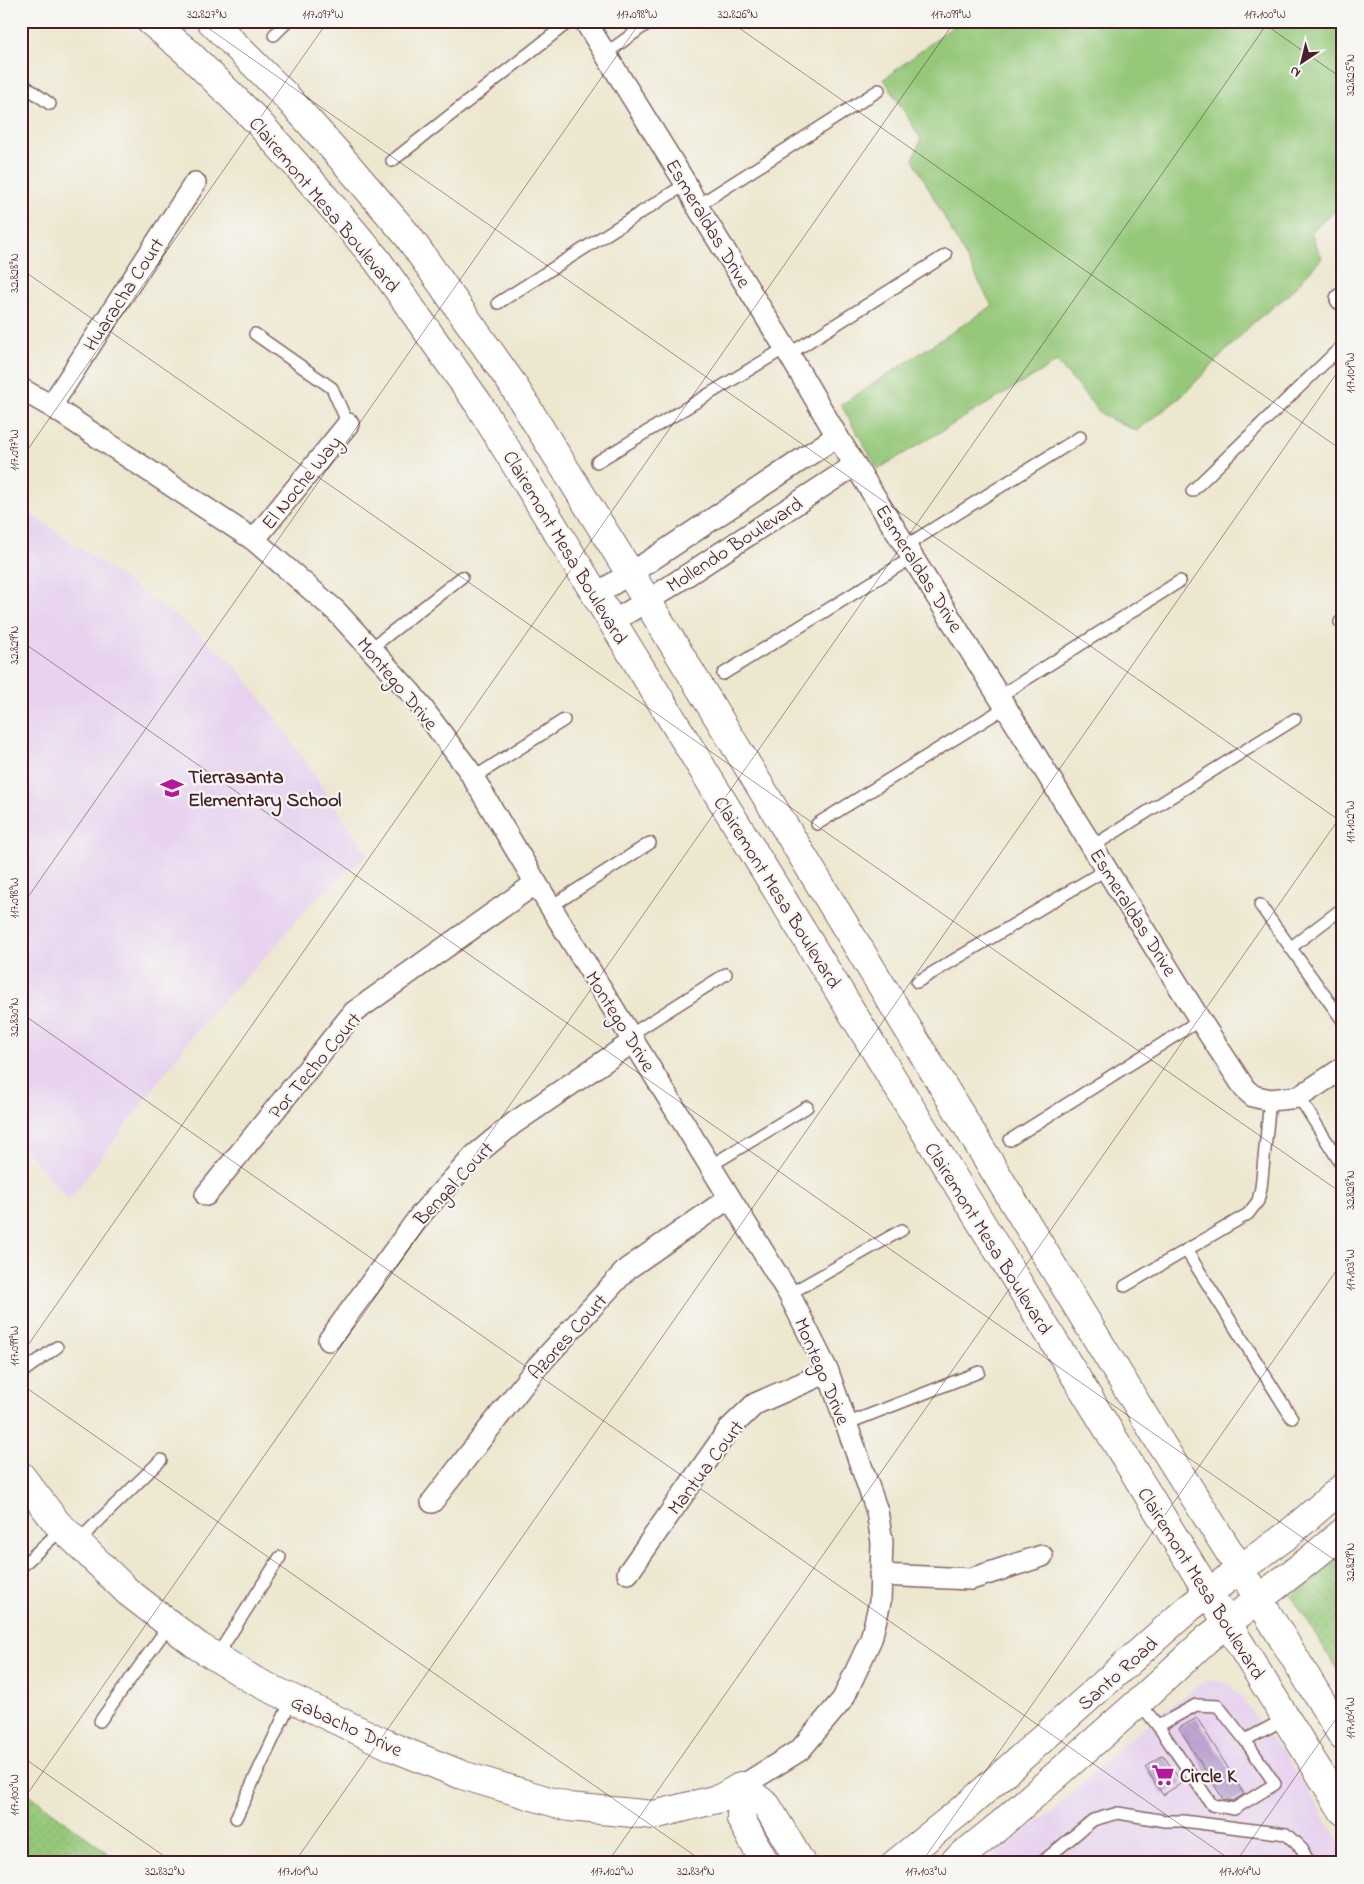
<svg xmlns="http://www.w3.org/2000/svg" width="1364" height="1884" viewBox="0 0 1364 1884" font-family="'Indie Flower',sans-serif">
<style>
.built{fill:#e7d2ef}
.grass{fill:url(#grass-dots);stroke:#707452}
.green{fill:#95c879;stroke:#707452}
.building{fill:#b89fce}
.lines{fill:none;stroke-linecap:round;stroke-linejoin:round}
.lane-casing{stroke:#836564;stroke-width:14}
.street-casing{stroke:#836564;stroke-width:24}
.secondary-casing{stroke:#836564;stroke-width:30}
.primary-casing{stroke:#836564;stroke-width:30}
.lane{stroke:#fff;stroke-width:11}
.street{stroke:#fff;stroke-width:21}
.secondary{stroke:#fff;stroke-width:28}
.primary{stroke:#fff;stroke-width:28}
.ticks{fill:none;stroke:#4a1f2b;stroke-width:1;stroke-opacity:0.45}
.labels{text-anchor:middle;stroke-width:4.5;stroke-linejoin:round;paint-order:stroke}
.street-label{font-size:20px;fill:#4a1f2b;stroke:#f6f6f2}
.poi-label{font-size:20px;font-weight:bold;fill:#4a1f2b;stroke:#f6f6f2;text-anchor:start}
.neatline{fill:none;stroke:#4a1f2b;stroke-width:2}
.ticks-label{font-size:12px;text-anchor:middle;fill:#4a1f2b}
</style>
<defs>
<pattern id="grass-dots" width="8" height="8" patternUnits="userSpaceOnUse" patternTransform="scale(1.25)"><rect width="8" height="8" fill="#95c879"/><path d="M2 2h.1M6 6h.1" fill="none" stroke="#82ab69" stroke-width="1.8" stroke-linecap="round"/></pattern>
</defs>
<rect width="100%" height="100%" fill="#f6f6f2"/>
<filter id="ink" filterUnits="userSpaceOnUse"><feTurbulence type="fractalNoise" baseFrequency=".02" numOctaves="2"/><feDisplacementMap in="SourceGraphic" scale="10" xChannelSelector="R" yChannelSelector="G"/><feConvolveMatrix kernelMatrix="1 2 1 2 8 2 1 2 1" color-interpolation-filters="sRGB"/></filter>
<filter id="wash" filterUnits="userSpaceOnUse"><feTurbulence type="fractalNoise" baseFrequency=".0096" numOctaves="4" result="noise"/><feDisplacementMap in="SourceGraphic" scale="20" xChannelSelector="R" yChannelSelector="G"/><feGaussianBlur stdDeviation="1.12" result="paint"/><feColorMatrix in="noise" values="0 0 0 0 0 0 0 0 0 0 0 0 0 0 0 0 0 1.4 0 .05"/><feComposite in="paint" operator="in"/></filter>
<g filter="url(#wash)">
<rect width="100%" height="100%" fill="#ede7cf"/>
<!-- built -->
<g class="built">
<polygon points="21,507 184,622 233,663 278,721 368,855 314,900 270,952 207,1017 69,1201 21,1145"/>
<polygon points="1206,1679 1230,1684 1290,1762 1343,1848 1343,1863 983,1863 1059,1806 1125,1742"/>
</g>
<!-- grass -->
<g class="grass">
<polygon points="1343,1553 1343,1679 1292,1596"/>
<polygon points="21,1788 121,1863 21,1863"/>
</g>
<!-- green -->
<polygon class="green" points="960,21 1343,21 1343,204 1311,232 1322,258 1286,297 1254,322 1182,396 1137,431 1102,415 1057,362 878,469 841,405 992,306 913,159 921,139 884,79"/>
<g id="blocks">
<!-- building -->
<g class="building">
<polygon points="1197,1718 1244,1794 1233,1801 1223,1799 1179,1728"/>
<polygon points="1163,1755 1182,1783 1163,1795 1145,1767"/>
</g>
</g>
</g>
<g filter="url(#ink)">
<use href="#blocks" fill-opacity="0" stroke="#836564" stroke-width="1"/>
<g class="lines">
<defs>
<g id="lane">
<polyline points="274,35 288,21"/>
<polyline points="605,54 651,21"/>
<polyline points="21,83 50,104"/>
<polyline points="392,161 570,21"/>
<polyline points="697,206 879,90"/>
<polyline points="498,303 686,184"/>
<polyline points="255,334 332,388 348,424"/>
<polyline points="789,354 946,255"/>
<polyline points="597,462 785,348"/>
<polyline points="1192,491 1343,345"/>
<polyline points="907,545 1080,437"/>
<polyline points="1340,622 1343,619"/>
<polyline points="370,649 462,577"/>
<polyline points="723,674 913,557"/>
<polyline points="1000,696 1180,581"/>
<polyline points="473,778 564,720"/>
<polyline points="817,824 1006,707"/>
<polyline points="1093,846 1295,719"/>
<polyline points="1260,905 1343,1021"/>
<polyline points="550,907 650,843"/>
<polyline points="1290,948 1343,908"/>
<polyline points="917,982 1107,869"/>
<polyline points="630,1035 726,974"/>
<polyline points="1299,1097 1343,1167"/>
<polyline points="1010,1140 1200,1020"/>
<polyline points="710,1166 807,1107"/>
<polyline points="1186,1250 1292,1418"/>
<polyline points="1125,1286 1248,1214 1258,1201 1261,1188 1270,1100"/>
<polyline points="789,1294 902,1230"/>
<polyline points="21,1373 57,1347"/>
<polyline points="846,1424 979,1372"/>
<polyline points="77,1542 161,1460"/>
<polyline points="21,1567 63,1528"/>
<polyline points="216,1657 280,1557"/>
<polyline points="1139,1702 1158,1726"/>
<polygon points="1196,1705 1218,1706 1245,1740 1275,1784 1234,1809 1212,1805 1158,1726"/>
<polyline points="100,1721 170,1624"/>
<polyline points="1245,1740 1285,1719"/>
<polyline points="236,1818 292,1699"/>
<polyline points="1041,1863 1093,1820 1118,1813 1165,1821 1183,1821 1286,1834 1302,1849 1309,1863"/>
</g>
<g id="street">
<polyline points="585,21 686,184 697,206 789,354 837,436 1200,1020 1245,1089 1253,1096 1270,1100 1299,1097 1343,1068"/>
<polyline points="1341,299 1343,300"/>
<polyline points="21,389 51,406 254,540 336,611 411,693 468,769 536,883 789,1294 828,1372 877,1511 882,1542 880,1602 871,1639 843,1699 800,1750 742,1786"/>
<polyline points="51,406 195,183"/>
<polyline points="254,540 348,424"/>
<polyline points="595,595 651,560 837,436"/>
<polyline points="612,622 660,593 855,465"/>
<polyline points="206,1195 354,1012 536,883"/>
<polyline points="329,1340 422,1213 475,1155 514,1123 634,1041"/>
<polyline points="432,1502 537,1367 627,1269 729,1198"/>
<polyline points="628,1573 729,1429 755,1404 828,1372"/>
<polyline points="880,1575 971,1579 1042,1556"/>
</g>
<g id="secondary">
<polyline points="150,21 185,50 257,121 309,179 377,260 478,403 1209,1594"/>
<polyline points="211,21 285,95 338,154 408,236 511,382 630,573 1163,1447 1240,1569"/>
<polyline points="21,1476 57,1523 77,1542 128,1592 198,1646 255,1681 395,1748 462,1775 569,1807 654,1815 721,1798 742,1786"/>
<polyline points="742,1786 767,1806 801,1863"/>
<polyline points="742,1786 741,1819 765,1863"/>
</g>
<g id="primary">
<polyline points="1250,1585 1343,1737"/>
<polyline points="1218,1608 1343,1811"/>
<polyline points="896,1863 968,1805 1189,1608 1240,1569 1285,1537 1343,1487"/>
<polyline points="953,1863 999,1826 1139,1702 1208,1638 1307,1562 1343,1532"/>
</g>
</defs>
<!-- lane casing -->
<use href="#lane" class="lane-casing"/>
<!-- street casing -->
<use href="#street" class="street-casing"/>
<!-- secondary casing -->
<use href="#secondary" class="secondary-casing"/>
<!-- primary casing -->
<use href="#primary" class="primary-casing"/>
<!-- lane -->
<use href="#lane" class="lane"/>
<!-- street -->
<use href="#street" class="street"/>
<!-- secondary -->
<use href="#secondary" class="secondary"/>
<!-- primary -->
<use href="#primary" class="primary"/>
</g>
</g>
<!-- ticks -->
<path class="ticks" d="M198,21L1343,823M729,21L1343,451M1260,21L1343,79M21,269L1343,1194M21,459L328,21M21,641L1343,1566M21,907L641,21M21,1013L1235,1863M21,1355L955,21M21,1384L705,1863M21,1756L174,1863M21,1803L1269,21M294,1863L1343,364M607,1863L1343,813M921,1863L1343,1261M1235,1863L1343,1709"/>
<!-- icons -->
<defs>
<symbol id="school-bare" viewBox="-9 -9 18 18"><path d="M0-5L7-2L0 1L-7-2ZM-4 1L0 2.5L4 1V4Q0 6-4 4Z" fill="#b5179e" stroke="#f6f6f2" stroke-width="2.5" paint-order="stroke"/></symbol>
<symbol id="supermarket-bare" viewBox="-9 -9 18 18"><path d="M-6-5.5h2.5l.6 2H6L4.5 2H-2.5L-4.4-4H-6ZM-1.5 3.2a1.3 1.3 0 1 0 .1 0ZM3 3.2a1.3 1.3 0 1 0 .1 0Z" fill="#b5179e" stroke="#f6f6f2" stroke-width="2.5" paint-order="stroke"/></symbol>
</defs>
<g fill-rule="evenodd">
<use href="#school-bare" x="156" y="772" width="32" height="32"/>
<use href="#supermarket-bare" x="1147" y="1759" width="32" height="32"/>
</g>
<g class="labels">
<!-- street labels -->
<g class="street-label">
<text transform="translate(325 204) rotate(50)" y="7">Clairemont Mesa Boulevard</text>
<text transform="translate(709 223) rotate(59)" y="7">Esmeraldas Drive</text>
<text transform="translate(123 294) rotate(-57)" y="7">Huaracha Court</text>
<text transform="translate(301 482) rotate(-51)" y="7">El Noche Way</text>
<text transform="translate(734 544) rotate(-33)" y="7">Mollendo Boulevard</text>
<text transform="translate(566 547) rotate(59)" y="7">Clairemont Mesa Boulevard</text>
<text transform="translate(920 568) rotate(58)" y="7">Esmeraldas Drive</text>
<text transform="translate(398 683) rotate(50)" y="7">Montego Drive</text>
<text transform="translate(778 892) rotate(58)" y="7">Clairemont Mesa Boulevard</text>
<text transform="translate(1134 912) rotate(58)" y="7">Esmeraldas Drive</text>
<text transform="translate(621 1021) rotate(58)" y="7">Montego Drive</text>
<text transform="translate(314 1065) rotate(-50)" y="7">Por Techo Court</text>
<text transform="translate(453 1183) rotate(-47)" y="7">Bengal Court</text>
<text transform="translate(989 1238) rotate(58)" y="7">Clairemont Mesa Boulevard</text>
<text transform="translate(567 1336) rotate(-48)" y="7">Azores Court</text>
<text transform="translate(823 1371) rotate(67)" y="7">Montego Drive</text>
<text transform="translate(705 1467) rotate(-53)" y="7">Mantua Court</text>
<text transform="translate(1202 1583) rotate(58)" y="7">Clairemont Mesa Boulevard</text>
<text transform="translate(1117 1673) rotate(-42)" y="7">Santo Road</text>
<text transform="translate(347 1725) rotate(25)" y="7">Gabacho Drive</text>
</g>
<!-- poi labels -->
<g class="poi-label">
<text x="188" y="783">Tierrasanta<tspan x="188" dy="23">Elementary School</tspan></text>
<text x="1180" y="1782">Circle K</text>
</g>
</g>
<!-- margin -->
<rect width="1364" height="1884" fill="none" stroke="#f6f6f2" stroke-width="55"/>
<!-- north arrow -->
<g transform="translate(1302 62) rotate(215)" stroke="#f6f6f2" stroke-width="4" paint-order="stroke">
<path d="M0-4L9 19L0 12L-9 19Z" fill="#4a1f2b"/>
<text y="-8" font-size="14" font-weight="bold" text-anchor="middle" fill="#4a1f2b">N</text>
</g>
<rect x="28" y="28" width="1308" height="1828" class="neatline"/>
<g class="ticks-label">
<text x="207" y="18">32.827°N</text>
<text x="323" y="18">117.097°W</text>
<text x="637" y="18">117.098°W</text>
<text x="738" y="18">32.826°N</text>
<text x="951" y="18">117.099°W</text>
<text x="1265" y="18">117.100°W</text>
<text transform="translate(1350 75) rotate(-90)" y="4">32.825°N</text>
<text transform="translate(14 273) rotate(-90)" y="4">32.828°N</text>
<text transform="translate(1350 373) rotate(-90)" y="4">117.101°W</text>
<text transform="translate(14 450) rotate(-90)" y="4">117.097°W</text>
<text transform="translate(14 645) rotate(-90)" y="4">32.829°N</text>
<text transform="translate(1350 822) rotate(-90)" y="4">117.102°W</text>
<text transform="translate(14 898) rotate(-90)" y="4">117.098°W</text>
<text transform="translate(14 1017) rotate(-90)" y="4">32.830°N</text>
<text transform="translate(1350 1190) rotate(-90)" y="4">32.828°N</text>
<text transform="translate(1350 1270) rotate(-90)" y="4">117.103°W</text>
<text transform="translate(14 1346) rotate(-90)" y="4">117.099°W</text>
<text transform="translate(1350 1562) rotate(-90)" y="4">32.829°N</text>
<text transform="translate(1350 1718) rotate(-90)" y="4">117.104°W</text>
<text transform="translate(14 1795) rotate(-90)" y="4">117.100°W</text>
<text x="165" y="1875">32.832°N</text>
<text x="298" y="1875">117.101°W</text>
<text x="612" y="1875">117.102°W</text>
<text x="696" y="1875">32.831°N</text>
<text x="926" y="1875">117.103°W</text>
<text x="1240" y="1875">117.104°W</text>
</g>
</svg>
